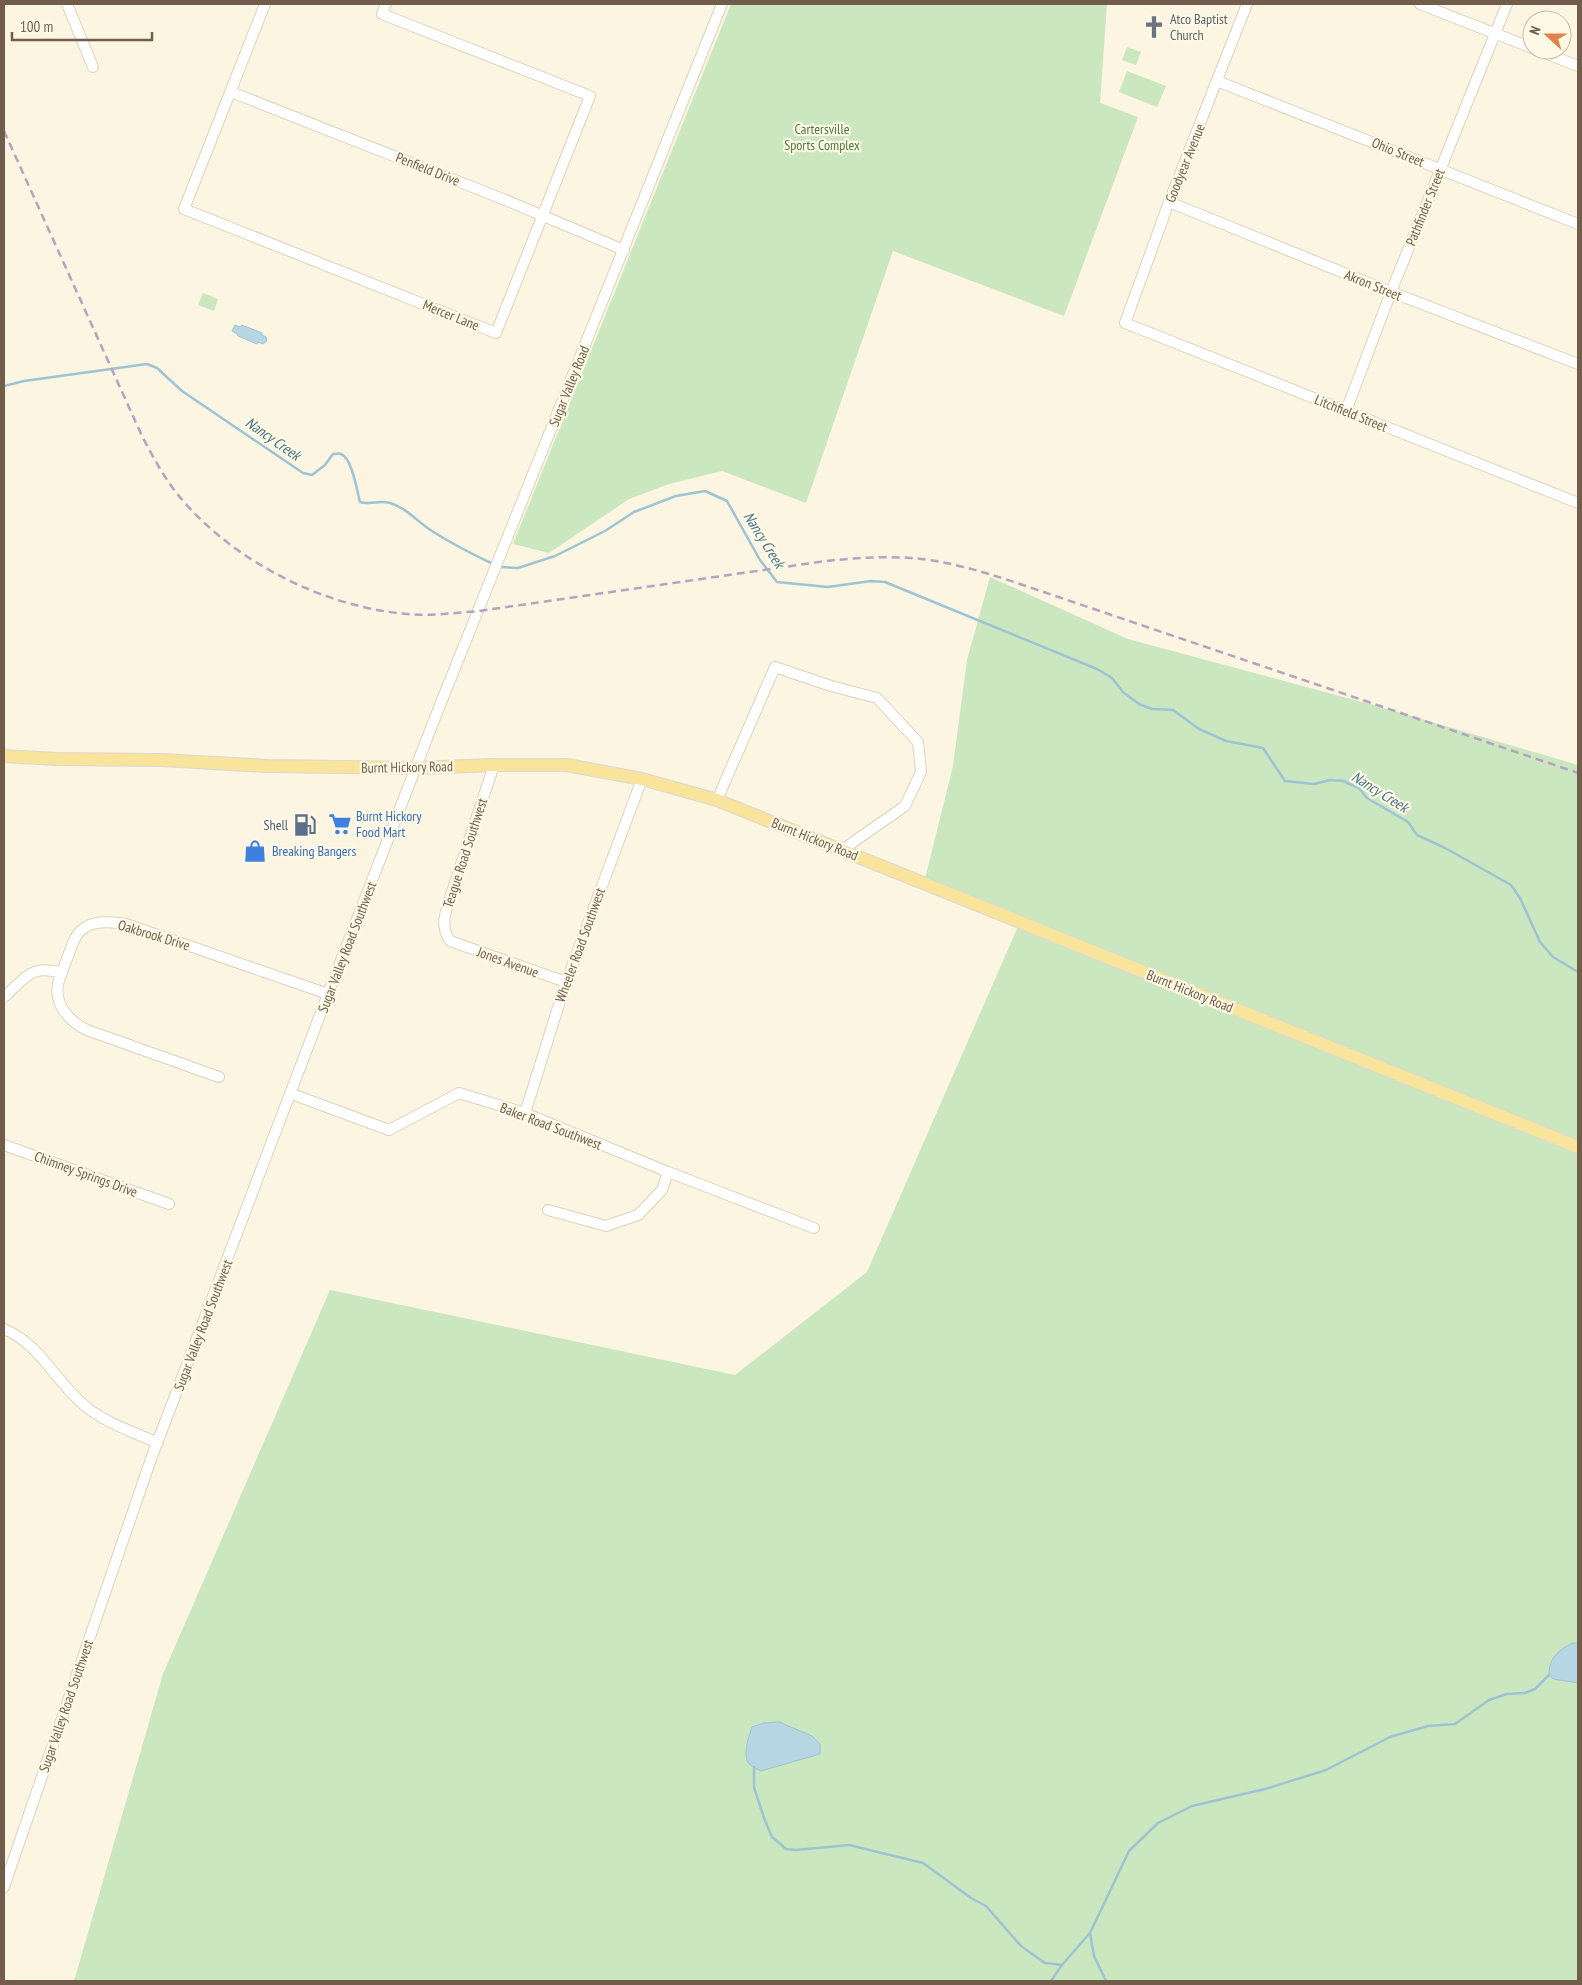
<svg xmlns="http://www.w3.org/2000/svg" width="1582" height="1985" viewBox="0 0 1582 1985" font-family="'PT Sans Narrow',sans-serif">
<style>
.green{fill:#cae7c0}
.water{fill:#b6d6e3;stroke:#9dc3d5}
.lines{fill:none;stroke-linecap:round;stroke-linejoin:round}
.stream{stroke:#9dc3d5;stroke-width:2.5}
.minor-casing{stroke:#dfd2bd;stroke-width:12}
.major-casing{stroke:#ddd8d3;stroke-width:14}
.minor{stroke:#fff;stroke-width:10}
.major{stroke:#f8e49b;stroke-width:12}
.rail{stroke:#b9a1c3;stroke-width:2.5;stroke-dasharray:8 5;stroke-linecap:butt}
.labels{text-anchor:middle;stroke-width:4.5;stroke-linejoin:round;paint-order:stroke}
.worship-label{font-size:14px;fill:#5b616d;stroke:#fef9e6;text-anchor:start}
.park-label{font-size:14px;fill:#4c7c44;stroke:#fef9e6}
.street-label{font-size:14px;fill:#715d49;stroke:#fef9e6}
.shop-label{font-size:14px;fill:#366cbe;stroke:#fef9e6;text-anchor:start}
.service-label{font-size:14px;fill:#4e5e75;stroke:#fef9e6;text-anchor:end}
.water-label{font-size:15px;font-style:italic;fill:#47758a;stroke:#fef9e6}
</style>
<rect width="100%" height="100%" fill="#fbf5e1"/>
<!-- green -->
<g class="green">
<polygon points="731,4 1107,4 1100,103 1138,117 1064,316 893,251 806,503 722,471 669,484 629,499 549,553 513,544"/>
<polygon points="1127,47 1141,52 1136,65 1122,60"/>
<polygon points="1127,71 1166,86 1157,107 1119,92"/>
<polygon points="203,293 218,299 214,311 198,305"/>
<polygon points="990,577 1128,639 1381,707 1578,765 1578,1981 74,1981 163,1674 330,1290 735,1375 867,1272 1020,922 924,883 953,766 967,660"/>
</g>
<!-- water -->
<g class="water">
<polygon points="235,325 240,327 242,325 262,333 262,335 266,337 267,341 263,344 259,342 257,344 238,336 237,334 232,331"/>
<path d="M1573,1643H1578V1683L1553,1679L1549,1675C1549,1658 1558,1650 1573,1643Z"/>
<path d="M779,1722L812,1736L820,1744V1754L761,1771C757,1769 752,1767 749,1764C742,1756 749,1736 752,1727L764,1723Z"/>
</g>
<g class="lines">
<!-- stream -->
<g class="stream">
<path d="M4,386L24,381L147,364L157,368L182,391L303,473L312,475L325,465L333,454C336,454 339,453 341,454C352,458 357,491 360,502C370,505 380,500 390,503C405,507 417,521 429,529C450,543 472,554 495,565"/>
<polyline points="500,567 518,568 555,556 605,531 634,512 676,496 705,491 727,501 760,560 777,582 828,587 871,581 885,582 1097,669 1112,678 1123,692 1139,704 1152,709 1173,710 1199,729 1226,741 1263,748 1285,781 1314,784 1330,780 1343,781 1359,788 1367,798 1408,822 1417,835 1445,848 1511,885 1520,898 1540,942 1553,957 1578,972"/>
<polyline points="754,1767 754,1787 764,1818 772,1837 786,1849 796,1850 849,1845 923,1863 971,1898 986,1906 1021,1946 1045,1963 1062,1965"/>
<polyline points="1090,1933 1094,1956 1106,1981"/>
<polyline points="1051,1981 1062,1965 1090,1933 1129,1851 1158,1823 1192,1806 1265,1789 1326,1770 1390,1737 1428,1726 1455,1724 1489,1700 1507,1694 1525,1693 1535,1689 1549,1675"/>
</g>
<defs>
<g id="minor">
<polyline points="67,4 93,67"/>
<polyline points="265,4 184,209 496,333 590,96 382,14 386,4"/>
<polyline points="1247,4 1169,202 1125,323 1578,503"/>
<polyline points="1420,4 1532,48"/>
<polyline points="1537,50 1578,66"/>
<polyline points="1217,81 1578,224"/>
<polyline points="231,92 503,199 624,250"/>
<polyline points="1169,202 1391,292 1578,364"/>
<polyline points="1346,411 1391,292 1507,4"/>
<path d="M494,765L449,901C444,917 441,927 450,941L566,982"/>
<polyline points="717,800 775,667 831,686 877,698 918,742 921,772 905,806 842,850"/>
<path d="M4,997C26,978 30,964 62,973"/>
<path d="M219,1077L87,1030C70,1022 54,1005 58,984C60,976 64,967 67,959C71,948 74,935 84,928C95,920 113,922 126,924L328,994"/>
<polyline points="292,1094 389,1130 459,1093 525,1113 668,1172 814,1228"/>
<polyline points="525,1113 566,982 642,779"/>
<polyline points="4,1145 169,1204"/>
<polyline points="548,1210 606,1226 638,1215 662,1190 668,1172"/>
<path d="M4,1329C40,1344 56,1382 85,1406C106,1423 133,1432 158,1443"/>
<polyline points="4,1887 151,1459 328,994 440,705 722,4"/>
</g>
<polyline id="major" points="4,756 57,759 161,760 267,766 416,768 494,765 567,765 642,779 717,800 1578,1147"/>
</defs>
<!-- minor casing -->
<use href="#minor" class="minor-casing"/>
<!-- major casing -->
<use href="#major" class="major-casing"/>
<!-- minor -->
<use href="#minor" class="minor"/>
<!-- major -->
<use href="#major" class="major"/>
<!-- rail -->
<path class="rail" d="M4,131L142,436C152,455 162,474 175,491C228,559 322,607 407,614C431,616 455,613 479,611L826,561C854,558 883,556 911,558C950,561 987,573 1023,585L1578,773"/>
</g>
<!-- icons -->
<defs>
<symbol id="church-bare" viewBox="-9 -9 18 18"><path d="M-1.2-6h2.4v3.5h3.3v2.4h-3.3V6h-2.4V-.1h-3.3v-2.4h3.3Z" fill="#6b7280" stroke="#fef9e6" stroke-width="2.5" paint-order="stroke"/></symbol>
<symbol id="supermarket-bare" viewBox="-9 -9 18 18"><path d="M-6-5.5h2.5l.6 2H6L4.5 2H-2.5L-4.4-4H-6ZM-1.5 3.2a1.3 1.3 0 1 0 .1 0ZM3 3.2a1.3 1.3 0 1 0 .1 0Z" fill="#3f7fe0" stroke="#fef9e6" stroke-width="2.5" paint-order="stroke"/></symbol>
<symbol id="fuel-bare" viewBox="-9 -9 18 18"><path d="M-5.5-6h7V0h2V4h1.3V-2.5L3-4.5l.8-.8L6-3V5H2.5V1h-1V6h-7ZM-4.2-4.7v3.2H.2V-4.7Z" fill="#5c6f8a" stroke="#fef9e6" stroke-width="2.5" paint-order="stroke"/></symbol>
<symbol id="shop-bare" viewBox="-9 -9 18 18"><path d="M-5-2.5h2.3a2.7 3.5 0 0 1 5.4 0H5L5.5 6h-11ZM-1.5-2.5h3a1.5 2.3 0 0 0-3 0Z" fill="#3f7fe0" stroke="#fef9e6" stroke-width="2.5" paint-order="stroke"/></symbol>
</defs>
<g fill-rule="evenodd">
<use href="#church-bare" x="1138" y="11" width="32" height="32"/>
<use href="#supermarket-bare" x="324" y="808" width="32" height="32"/>
<use href="#fuel-bare" x="289" y="809" width="32" height="32"/>
<use href="#shop-bare" x="239" y="835" width="32" height="32"/>
</g>
<g class="labels">
<!-- worship labels -->
<g class="worship-label">
<text x="1170" y="24">Atco Baptist<tspan x="1170" dy="16">Church</tspan></text>
</g>
<!-- park labels -->
<g class="park-label">
<text x="822" y="134">Cartersville<tspan x="822" dy="16">Sports Complex</tspan></text>
</g>
<!-- street labels -->
<g class="street-label">
<text transform="translate(1398 152) rotate(22)" y="5">Ohio Street</text>
<text transform="translate(1185 163) rotate(-68)" y="5">Goodyear Avenue</text>
<text transform="translate(428 169) rotate(22)" y="5">Penfield Drive</text>
<text transform="translate(1425 207) rotate(-68)" y="5">Pathfinder Street</text>
<text transform="translate(1373 285) rotate(22)" y="5">Akron Street</text>
<text transform="translate(451 315) rotate(22)" y="5">Mercer Lane</text>
<text transform="translate(569 386) rotate(-68)" y="5">Sugar Valley Road</text>
<text transform="translate(1351 413) rotate(22)" y="5">Litchfield Street</text>
<text transform="translate(407 767) rotate(-1)" y="5">Burnt Hickory Road</text>
<text transform="translate(815 839) rotate(22)" y="5">Burnt Hickory Road</text>
<text transform="translate(465 853) rotate(-72)" y="5">Teague Road Southwest</text>
<text transform="translate(154 935) rotate(17)" y="5">Oakbrook Drive</text>
<text transform="translate(580 945) rotate(-70)" y="5">Wheeler Road Southwest</text>
<text transform="translate(347 947) rotate(-69)" y="5">Sugar Valley Road Southwest</text>
<text transform="translate(508 962) rotate(20)" y="5">Jones Avenue</text>
<text transform="translate(1190 991) rotate(22)" y="5">Burnt Hickory Road</text>
<text transform="translate(551 1126) rotate(21)" y="5">Baker Road Southwest</text>
<text transform="translate(86 1174) rotate(20)" y="5">Chimney Springs Drive</text>
<text transform="translate(203 1325) rotate(-69)" y="5">Sugar Valley Road Southwest</text>
<text transform="translate(66 1706) rotate(-71)" y="5">Sugar Valley Road Southwest</text>
</g>
<!-- shop labels -->
<g class="shop-label">
<text x="356" y="821">Burnt Hickory<tspan x="356" dy="16">Food Mart</tspan></text>
<text x="272" y="856">Breaking Bangers</text>
</g>
<!-- service labels -->
<g class="service-label">
<text x="288" y="830">Shell</text>
</g>
<!-- water labels -->
<g class="water-label">
<text transform="translate(273 439) rotate(35)" y="5">Nancy Creek</text>
<text transform="translate(764 540) rotate(58)" y="5">Nancy Creek</text>
<text transform="translate(1380 792) rotate(32)" y="5">Nancy Creek</text>
</g>
</g>
<!-- border -->
<rect width="1582" height="1985" fill="none" stroke="#715d49" stroke-width="10"/>
<!-- north arrow -->
<g transform="translate(1547 35) rotate(291)"><circle r="24" fill="#fef9e6" stroke="#c6bba7"/>
<path d="M0-4L9 19L0 12L-9 19Z" fill="#e18349"/>
<text y="-8" font-size="14" font-weight="bold" text-anchor="middle" fill="#715d49">N</text>
</g>
<!-- scale -->
<path d="M12 32v8h140v-8" fill="none" stroke="#715d49" stroke-width="2.5"/>
<text x="20" y="32" font-size="15" fill="#715d49" stroke="#fef9e6" stroke-width="4" paint-order="stroke">100 m</text>
</svg>
